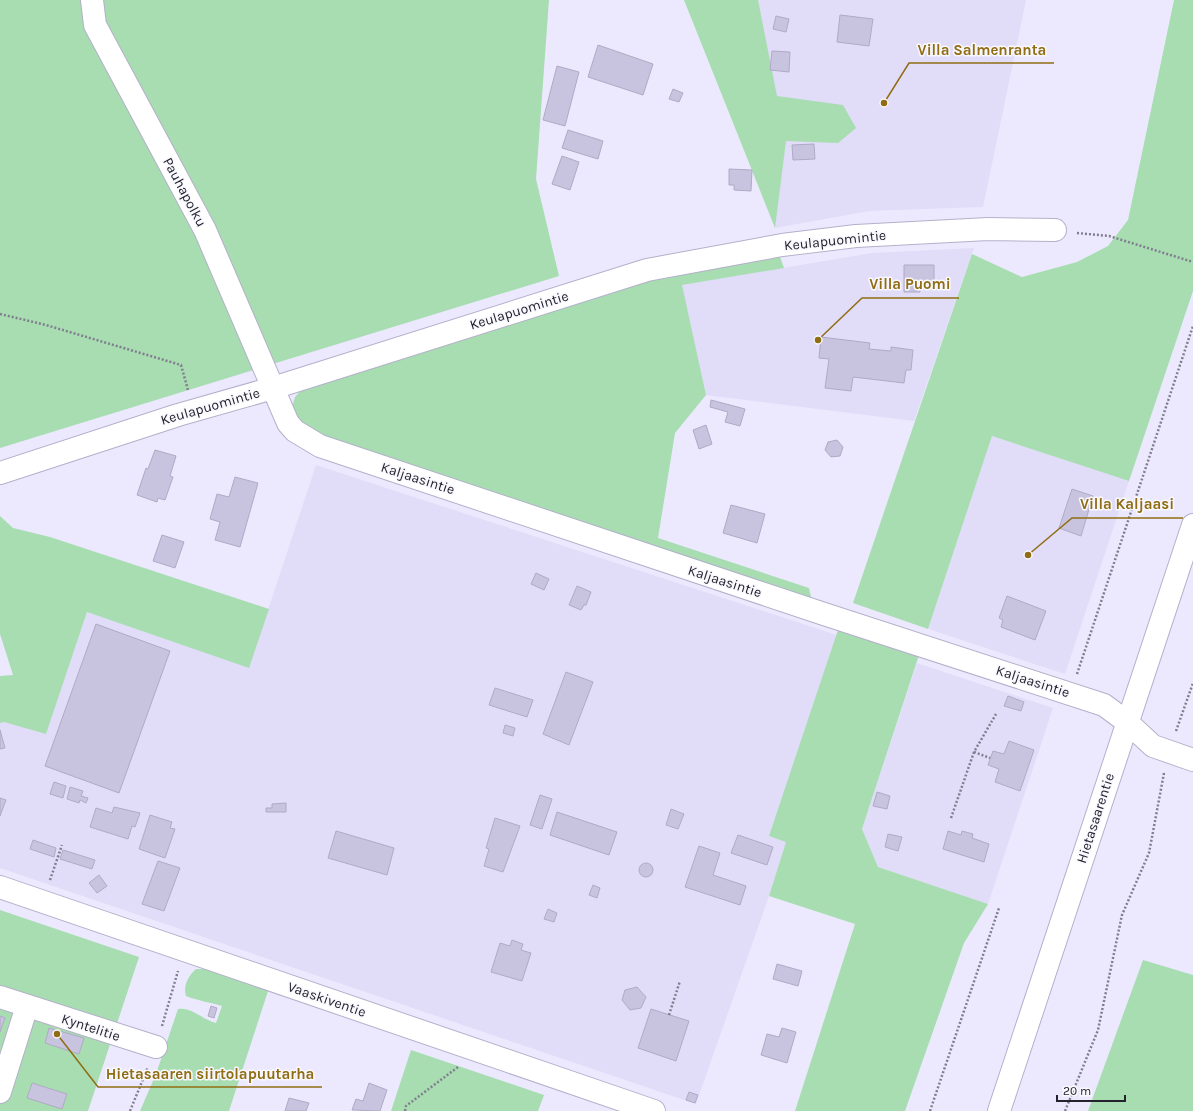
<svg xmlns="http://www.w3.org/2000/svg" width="1193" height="1111" viewBox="0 0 1193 1111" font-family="Karla,sans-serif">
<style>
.built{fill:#e1dcf8}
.green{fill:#a7ddb1}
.building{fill:#c8c3de;stroke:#afaac5}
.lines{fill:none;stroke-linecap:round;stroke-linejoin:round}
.minor-casing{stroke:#b4b0ca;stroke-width:24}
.path{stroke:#807e8e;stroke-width:2.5;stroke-dasharray:2 2;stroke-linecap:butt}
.minor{stroke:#fff;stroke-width:22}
.labels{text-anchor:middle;stroke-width:3;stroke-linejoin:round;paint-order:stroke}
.street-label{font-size:14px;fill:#24232d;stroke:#f9f8fe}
.leader{fill:none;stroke:#906d13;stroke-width:1.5}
.callout-dot{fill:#906d13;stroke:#f9f8fe;stroke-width:1.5}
.callout-label{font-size:15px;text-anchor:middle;font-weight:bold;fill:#906d13;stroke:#f9f8fe;stroke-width:3;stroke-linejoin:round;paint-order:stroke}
</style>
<rect width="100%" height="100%" fill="#ece9ff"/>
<!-- built -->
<g class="built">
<polygon points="753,0 1026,0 983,207 869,211 775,228"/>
<polygon points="974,248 914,421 706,395 681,285 872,253"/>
<polygon points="992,436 1129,481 1065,674 928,629"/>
<polygon points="316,465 852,640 769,896 696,1104 0,868 0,723 4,722 46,733 87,612 249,667"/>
<polygon points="917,663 1053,708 988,904 878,867 862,829"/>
</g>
<!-- green -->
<g class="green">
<polygon points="0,0 549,0 536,179 559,276 0,448"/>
<polygon points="684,0 758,0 777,96 843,105 856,128 838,143 786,141 775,228"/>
<polygon points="1174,0 1193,0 1193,291 1129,481 992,436 928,629 853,603 972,254 1022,277 1077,262 1108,246 1128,220"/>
<polygon points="779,254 784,268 682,285 706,395 675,433 658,538 809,588 811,597 810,601 303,430 292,407 295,397 303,388 656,278"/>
<polygon points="0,516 13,528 50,537 269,609 249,668 87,612 46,734 4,722 0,723 0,676 13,675 0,634"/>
<polygon points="839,627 919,655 862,829 878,867 988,904 964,943 905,1111 795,1111 855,924 769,896 786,842 769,836"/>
<polygon points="0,910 139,957 88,1111 0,1111"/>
<polygon points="1143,960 1193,975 1193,1111 1088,1111"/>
<path d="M196,969H205L269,988L229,1111H140L156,1074L178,1009C192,1007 203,1020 216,1023L222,1006C210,1002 198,1001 186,996C183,986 188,976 196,969Z"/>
<polygon points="411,1050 544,1095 538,1111 391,1111"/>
</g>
<!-- building -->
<g class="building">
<polygon points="840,15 873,19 869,46 837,42"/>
<polygon points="776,16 789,19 786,32 773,29"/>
<polygon points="598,45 653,64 643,95 588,77"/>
<polygon points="772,51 790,52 789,72 770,70"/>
<polygon points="557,66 579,72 565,126 543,120"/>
<polygon points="673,89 683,93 679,102 669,99"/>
<polygon points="568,130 603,141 598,159 562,148"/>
<polygon points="814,144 815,159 793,160 792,145"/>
<polygon points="562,156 579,162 570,190 552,184"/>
<polygon points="729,169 752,170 751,191 734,190 734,185 729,185"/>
<polygon points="904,265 934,265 934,282 920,282 920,292 904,292"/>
<polygon points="821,337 870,343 869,349 891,351 891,347 913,350 911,370 906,370 904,383 853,377 851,391 825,388 829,359 819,358"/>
<polygon points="711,400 745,409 740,426 725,422 728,412 710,407"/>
<polygon points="706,425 712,444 699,449 693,430"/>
<polygon points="837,440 843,447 840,456 831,457 825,450 828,442"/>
<polygon points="155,450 176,456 170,476 173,477 165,500 158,498 157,502 137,495 146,468 148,469"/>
<polygon points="235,477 258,483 240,547 215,540 220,522 210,519 217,494 229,497"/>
<polygon points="1072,489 1093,496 1081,536 1059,528"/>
<polygon points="731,505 765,514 757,543 723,533"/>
<polygon points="162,535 184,542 175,568 153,561"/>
<polygon points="536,573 549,579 544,590 531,584"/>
<polygon points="577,586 591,592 586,605 584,605 581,610 569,605"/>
<polygon points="1007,596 1046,611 1035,640 1001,627 1003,620 999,618"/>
<polygon points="96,624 170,651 119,793 45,766"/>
<polygon points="566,672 593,682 569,745 543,734"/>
<polygon points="495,688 533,700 527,717 489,705"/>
<polygon points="1008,696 1024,702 1021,711 1004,706"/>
<polygon points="505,725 515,728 513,736 503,733"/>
<polygon points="0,730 5,748 0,749"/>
<polygon points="1009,741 1034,750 1020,791 995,782 999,769 988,765 993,751 1004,754"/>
<polygon points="54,782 66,786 63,798 50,794"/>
<polygon points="70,787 83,791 81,796 88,798 86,803 80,800 79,803 67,799"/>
<polygon points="877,792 890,796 887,809 873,806"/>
<polygon points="540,795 552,799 542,829 530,825"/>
<polygon points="0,798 6,800 0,816"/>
<polygon points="286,803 286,812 266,812 266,808 272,808 272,804"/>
<polygon points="114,807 140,813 135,827 132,826 128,839 90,827 96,808 112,813"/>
<polygon points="671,809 684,814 678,829 666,825"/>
<polygon points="557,812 617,832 609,855 550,835"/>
<polygon points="150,815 172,822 170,828 175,829 165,858 139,849"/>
<polygon points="495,818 520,826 503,872 484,866 489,849 486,848"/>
<polygon points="336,831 394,848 387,875 328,858"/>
<polygon points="948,831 961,835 962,831 973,834 972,838 989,844 984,862 943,849"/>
<polygon points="888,834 902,837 898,851 885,847"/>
<polygon points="738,835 773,847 767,865 731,853"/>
<polygon points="33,840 56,848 54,857 30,849"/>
<polygon points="699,846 720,853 713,875 746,886 740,905 685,887"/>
<polygon points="63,850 95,860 92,869 60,859"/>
<polygon points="158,861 180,868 164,911 142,904"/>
<circle cx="646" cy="870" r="7"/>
<polygon points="99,875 107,886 97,893 89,883"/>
<polygon points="593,885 600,888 597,898 589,895"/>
<polygon points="548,909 557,913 554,922 544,919"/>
<polygon points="512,940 523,944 521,950 531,953 522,981 491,972 500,943 510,946"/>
<polygon points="777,964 802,971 798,986 773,979"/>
<polygon points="637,987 646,997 641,1008 630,1010 622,1000 625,990"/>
<polygon points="211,1006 217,1008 214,1018 208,1016"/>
<polygon points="651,1009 689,1021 676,1061 638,1048"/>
<polygon points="0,1016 5,1018 0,1032"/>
<polygon points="49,1028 84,1038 79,1054 45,1043"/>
<polygon points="782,1028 796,1032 787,1063 761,1055 767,1034 779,1037"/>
<polygon points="32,1083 67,1094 62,1109 27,1098"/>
<polygon points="369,1083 387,1090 380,1111 352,1110 356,1099 363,1101"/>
<polygon points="689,1092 698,1095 695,1103 686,1100"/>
<polygon points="289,1098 309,1103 306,1111 285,1111"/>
</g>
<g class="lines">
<defs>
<g id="minor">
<polyline points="92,0 95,25 205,230 288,423 295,431 320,446 821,613 1104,705 1127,722 1153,746 1193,760"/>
<polyline points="0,473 178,415 273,388 647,270 782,245 856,236 988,229 1055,230"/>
<polyline points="0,887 654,1111"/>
<polyline points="0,997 156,1047"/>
<polyline points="0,1092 27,1006"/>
<polyline points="999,1111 1193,525"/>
</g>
</defs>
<!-- minor casing -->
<use href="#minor" class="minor-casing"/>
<!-- path -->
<g class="path">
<polyline points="1077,233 1109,236 1193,262"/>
<polyline points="0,314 46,325 181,365 188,390"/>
<polyline points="1077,674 1193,326"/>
<polyline points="1176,731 1193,683"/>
<polyline points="974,752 990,758"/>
<polyline points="951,818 974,752 996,714"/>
<polyline points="50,880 62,845"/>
<polyline points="669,1015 680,981"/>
<polyline points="162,1026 178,971"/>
<polyline points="130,1111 148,1067"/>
<polyline points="405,1111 406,1106 458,1067"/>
<polyline points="930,1111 999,908"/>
<polyline points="1065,1111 1098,1030 1122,915 1149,853 1164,773"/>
</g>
<!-- minor -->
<use href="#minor" class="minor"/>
</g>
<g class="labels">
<!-- street labels -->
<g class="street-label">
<text transform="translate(185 192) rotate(62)" y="5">Pauhapolku</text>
<text transform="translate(835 240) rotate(-6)" y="5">Keulapuomintie</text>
<text transform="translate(519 310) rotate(-17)" y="5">Keulapuomintie</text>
<text transform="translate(210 406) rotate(-16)" y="5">Keulapuomintie</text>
<text transform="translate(418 478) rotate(18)" y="5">Kaljaasintie</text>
<text transform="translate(725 581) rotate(18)" y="5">Kaljaasintie</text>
<text transform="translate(1033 681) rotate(18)" y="5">Kaljaasintie</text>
<text transform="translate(1095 818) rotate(-72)" y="5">Hietasaarentie</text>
<text transform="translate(327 999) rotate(19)" y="5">Vaaskiventie</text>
<text transform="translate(91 1027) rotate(18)" y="5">Kyntelitie</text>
</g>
</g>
<!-- callouts -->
<path class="leader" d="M884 103L909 63H1054M818 340L862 298H959M1028 555L1072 518H1183M57 1034L98 1087H322"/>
<g class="callout-dot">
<circle cx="884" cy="103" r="4"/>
<circle cx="818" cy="340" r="4"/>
<circle cx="1028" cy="555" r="4"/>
<circle cx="57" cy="1034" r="4"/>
</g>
<g class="callout-label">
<text x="982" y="55">Villa Salmenranta</text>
<text x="910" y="289">Villa Puomi</text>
<text x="1127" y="509">Villa Kaljaasi</text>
<text x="210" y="1079">Hietasaaren siirtolapuutarha</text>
</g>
<!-- scale -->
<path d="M1057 1095v6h68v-6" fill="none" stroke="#24232d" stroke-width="2"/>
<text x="1063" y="1095" font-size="12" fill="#24232d" stroke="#f9f8fe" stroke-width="3" paint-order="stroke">20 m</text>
</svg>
